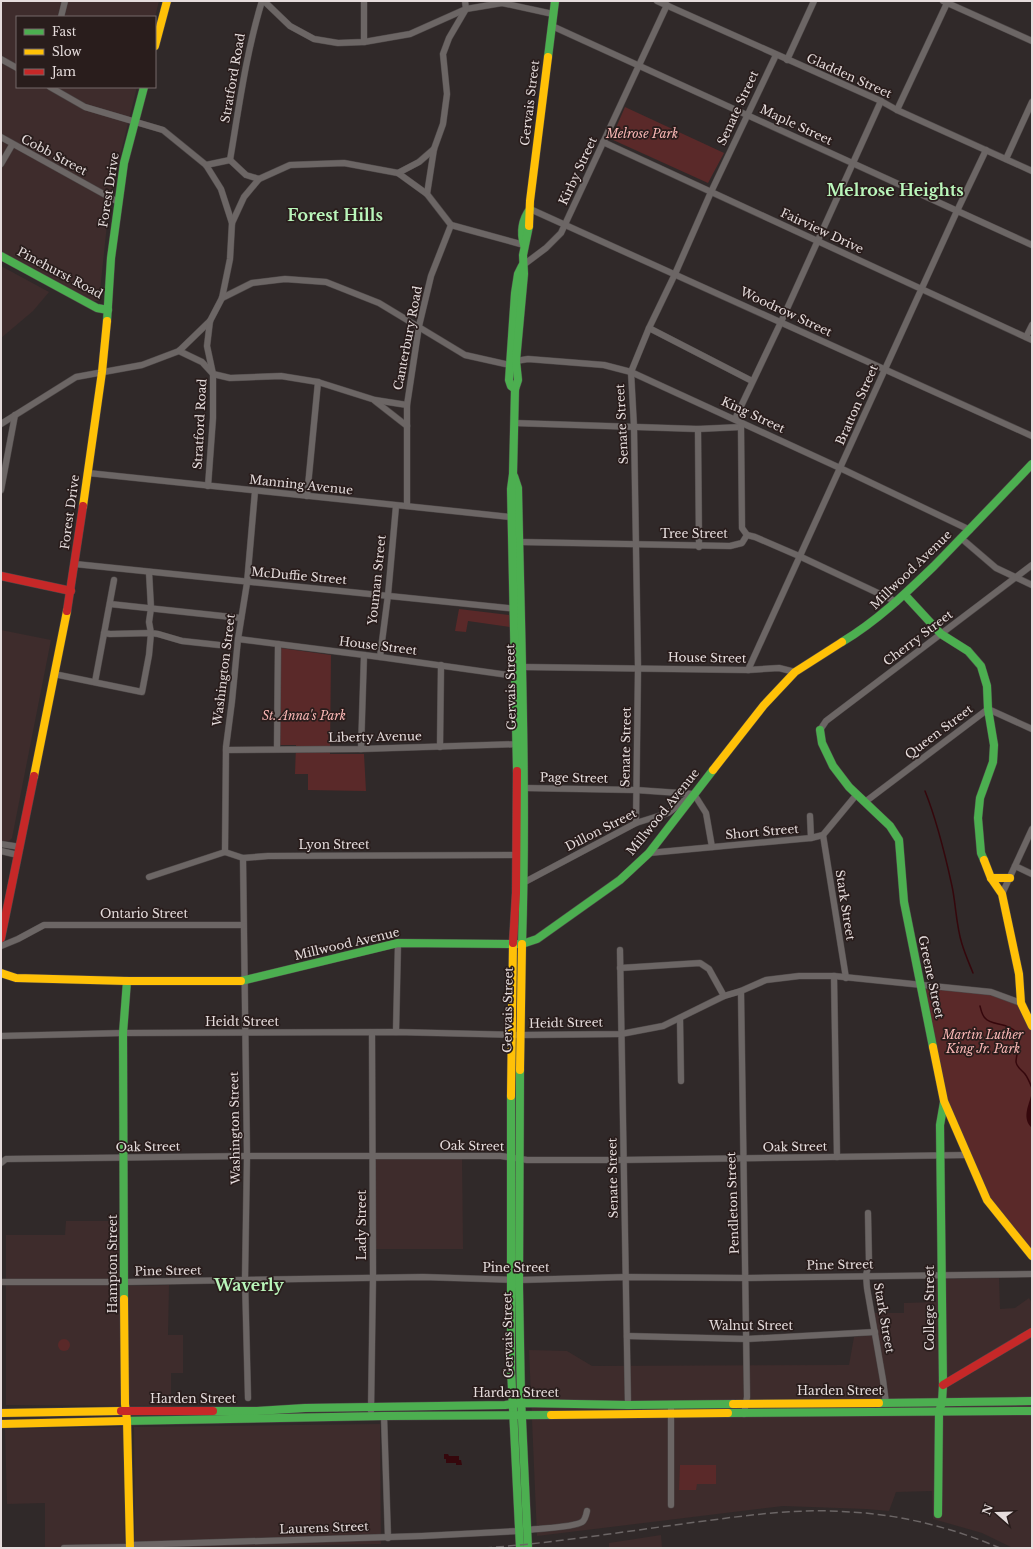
<svg xmlns="http://www.w3.org/2000/svg" width="1033" height="1549" viewBox="0 0 1033 1549" font-family="'Libre Baskerville',serif">
<style>
.built{fill:#3e2c2c}
.green{fill:#5a2929}
.water{fill:#35070c}
.lines{fill:none;stroke-linecap:round;stroke-linejoin:round}
.stream{stroke:#35070c;stroke-width:1.5}
.street-casing{stroke:#4d4747;stroke-width:7}
.fast-casing{stroke:#4d4747;stroke-width:9}
.slow-casing{stroke:#4d4747;stroke-width:9}
.jam-casing{stroke:#4d4747;stroke-width:9}
.street{stroke:#6c6665;stroke-width:6}
.fast{stroke:#4caf50;stroke-width:8}
.slow{stroke:#ffc107;stroke-width:8}
.jam{stroke:#c62828;stroke-width:8}
.rail{stroke:#6b6565;stroke-width:1.5;stroke-dasharray:8 4;stroke-linecap:butt}
.labels{text-anchor:middle;stroke-width:3.5;stroke-linejoin:round;paint-order:stroke}
.street-label{font-size:12px;fill:#e5dcdc;stroke:#291d1c}
.park-label{font-size:12px;font-style:italic;fill:#f8b6b4;stroke:#291d1c}
.district-label{font-size:16px;font-weight:bold;fill:#b9f5ba;stroke:#291d1c}
</style>
<rect width="100%" height="100%" fill="#302929"/>
<!-- built -->
<g class="built">
<polygon points="1,1 159,1 155,17 17,17 17,87 137,87 116,172 109,205 99,301 91,301 1,252"/>
<polygon points="1,266 49,292 33,311 1,338"/>
<polygon points="1,630 51,640 12,838 9,841 5,842 1,841"/>
<polygon points="462,1156 463,1249 373,1249 373,1157"/>
<polygon points="66,1221 120,1221 119,1286 169,1285 168,1335 183,1335 183,1373 171,1373 171,1406 6,1405 6,1235 65,1235"/>
<polygon points="999,1278 1000,1309 1015,1308 1029,1298 1032,1303 1032,1548 1013,1548 982,1533 933,1519 932,1491 896,1492 889,1511 866,1509 783,1506 537,1536 529,1350 567,1351 592,1366 849,1365 854,1337 878,1335 874,1313 904,1313 904,1303 936,1302 936,1279"/>
<polygon points="380,1424 381,1544 135,1548 134,1427"/>
<polygon points="123,1427 125,1547 45,1548 45,1503 7,1504 5,1429"/>
<polygon points="661,1535 662,1548 609,1548 609,1543"/>
</g>
<!-- green -->
<g class="green">
<polygon points="625,107 724,153 708,183 611,139"/>
<polygon points="459,609 509,615 510,627 468,621 466,632 455,631"/>
<polygon points="280,648 331,655 330,754 364,754 366,791 308,790 308,774 295,774 296,745 277,745"/>
<polygon points="922,986 991,992 1021,1003 1032,1026 1032,1256 987,1200 944,1101"/>
<circle cx="64" cy="1345" r="6"/>
<polygon points="680,1465 716,1465 716,1484 697,1484 696,1490 679,1490"/>
</g>
<!-- water -->
<g class="water">
<path d="M1032,1095V1128C1022,1119 1028,1107 1031,1096Z"/>
<polygon points="444,1454 448,1454 449,1456 459,1456 459,1460 461,1460 462,1465 456,1465 456,1463 446,1463 446,1459 444,1459"/>
</g>
<g class="lines">
<!-- stream -->
<g class="stream">
<path d="M925,791C937,821 945,854 952,886C956,905 956,925 962,944C965,954 969,963 973,973"/>
<path d="M980,1006C981,1010 982,1015 985,1018C991,1026 1009,1022 1018,1034C1022,1041 1016,1054 1016,1062C1017,1068 1022,1070 1025,1074C1028,1078 1030,1083 1032,1088"/>
</g>
<defs>
<g id="street">
<polyline points="264,1 290,26 314,39 338,43 364,42 410,34 466,9 502,3 553,14"/>
<polyline points="364,1 364,42"/>
<polyline points="657,1 881,101 897,110 1032,171"/>
<polyline points="943,1 1032,41"/>
<polyline points="61,17 65,1"/>
<polyline points="552,26 1032,245"/>
<polyline points="1,59 17,68"/>
<polyline points="787,60 814,1"/>
<polyline points="50,87 85,107 163,130 206,165 221,189 232,223"/>
<polyline points="897,110 948,1"/>
<polyline points="1,137 118,202"/>
<polyline points="603,142 1032,340"/>
<polyline points="1006,159 1032,102"/>
<polyline points="230,160 246,175 259,179 290,165 344,163 398,173 427,194 451,225"/>
<path d="M230,160C239,107 246,53 262,1"/>
<polyline points="1,164 12,145"/>
<polyline points="206,165 230,160"/>
<polyline points="398,173 419,162 434,149"/>
<polyline points="427,194 434,149 443,124 447,94 443,54 449,38 466,9 465,1"/>
<polyline points="530,209 1032,436"/>
<polyline points="451,225 524,245"/>
<polyline points="522,266 546,248 561,233 667,5"/>
<polyline points="222,298 252,283 285,279 326,282 379,303 465,355 510,365"/>
<polyline points="649,328 752,381"/>
<polyline points="1026,337 1032,325"/>
<polyline points="179,351 202,362 213,374 230,378 281,376 318,382 375,400 407,405"/>
<polyline points="516,361 528,359 604,365 631,372 840,468 970,530"/>
<polyline points="375,401 407,426"/>
<polyline points="735,419 781,322 881,101"/>
<polyline points="514,423 698,429 741,427"/>
<polyline points="1,424 76,377 142,365 179,351 210,321"/>
<polyline points="741,425 742,528 747,535"/>
<polyline points="698,429 699,547"/>
<polyline points="88,473 511,517"/>
<polyline points="208,486 213,418 213,374 207,346 210,321 222,298 230,259 232,223 244,197 259,179"/>
<polyline points="1,490 15,415"/>
<polyline points="307,496 318,382"/>
<polyline points="407,506 407,405 419,326 431,276 451,225"/>
<polyline points="747,535 755,537 799,556 897,602"/>
<polyline points="961,538 996,568 1032,585"/>
<polyline points="520,542 730,546 742,543 747,535"/>
<polyline points="75,564 517,609"/>
<polyline points="149,572 151,608 149,622 151,633 158,634 182,641 219,645"/>
<polyline points="110,604 241,618"/>
<polyline points="238,639 380,657 515,676"/>
<polyline points="380,657 388,595 396,506"/>
<polyline points="522,667 748,670 779,668 795,672"/>
<polyline points="748,670 957,211 986,150"/>
<polyline points="54,674 142,692 149,655 151,633 110,634 104,633"/>
<polyline points="95,682 114,580"/>
<polyline points="820,730 826,721 1032,565"/>
<polyline points="440,747 441,665"/>
<polyline points="277,749 278,644"/>
<polyline points="361,749 364,655"/>
<polyline points="226,750 361,749 520,744"/>
<polyline points="525,788 636,790 694,794"/>
<polyline points="694,794 706,813 712,847"/>
<polyline points="865,802 988,709 1032,729"/>
<polyline points="810,816 811,838"/>
<polyline points="636,823 638,668 634,427 631,372 649,328 675,274 711,192 776,55"/>
<polyline points="823,835 846,978"/>
<polyline points="1,844 20,847"/>
<polyline points="1,851 18,855"/>
<polyline points="225,852 226,747 232,701 238,639 247,583 255,491"/>
<polyline points="649,853 811,838 823,835 857,794"/>
<polyline points="243,858 247,1156 245,1280 248,1398"/>
<polyline points="1015,866 1032,874"/>
<polyline points="149,877 225,852 243,858 268,856 520,855"/>
<polyline points="521,884 636,823 668,813 689,797"/>
<polyline points="1002,894 1032,829"/>
<polyline points="1,946 18,939 44,925 243,925"/>
<polyline points="620,950 628,1405"/>
<polyline points="620,968 700,963 709,969 724,996"/>
<polyline points="834,976 837,1157"/>
<path d="M741,991C742,1126 746,1262 747,1397L744,1414"/>
<polyline points="680,1018 681,1081"/>
<polyline points="396,1032 398,943"/>
<polyline points="1,1036 123,1033 396,1032 521,1035 621,1034 663,1026 724,996 741,991 766,980 799,976 834,976 991,992 1021,1003"/>
<polyline points="1,1163 6,1159 247,1156 501,1156 527,1160 619,1160 967,1155"/>
<polyline points="868,1213 869,1263 866,1275 867,1288 883,1380 886,1403"/>
<polyline points="1,1282 125,1282 423,1277 519,1280 626,1277 747,1278 1032,1274"/>
<polyline points="627,1336 747,1339 875,1332"/>
<polyline points="671,1405 671,1505"/>
<polyline points="371,1411 373,1275 372,1033"/>
<polyline points="384,1416 388,1538"/>
<path d="M528,1530C540,1528 572,1528 582,1522C585,1520 586,1516 587,1511"/>
<polyline points="130,1545 422,1536 519,1531"/>
<polyline points="64,1548 130,1547"/>
</g>
<g id="fast">
<polyline points="548,57 555,1"/>
<path d="M524,245C520,231 522,220 530,209"/>
<polyline points="1,256 97,308 108,310"/>
<polyline points="107,321 111,258 124,163 144,87"/>
<polyline points="515,389 511,386 509,380 515,293 518,274 522,266"/>
<path d="M514,476L518,488C521,640 527,792 522,944"/>
<polyline points="905,595 941,634 968,651 981,666 987,686 988,709 994,745 993,762 980,798 978,818 981,853 984,860"/>
<path d="M842,642C877,621 905,594 934,566C967,532 1000,498 1032,464"/>
<polyline points="820,730 822,743 833,766 849,787 890,826 899,840 904,902 933,1047"/>
<polyline points="517,771 511,489 513,474 515,389 518,380 516,361 524,274 523,255 529,226"/>
<polyline points="241,981 398,943 522,944 537,939 620,880 649,853 713,770"/>
<polyline points="520,1070 519,1287 521,1398 528,1548"/>
<polyline points="511,1096 511,1369 520,1548"/>
<polyline points="124,1299 123,1033 127,981"/>
<polyline points="879,1403 1032,1401"/>
<polyline points="213,1411 257,1411 305,1408 505,1405 521,1403 628,1405 733,1404"/>
<polyline points="728,1413 1032,1411"/>
<polyline points="123,1421 384,1416 551,1415"/>
<polyline points="938,1514 939,1412 942,1402 943,1385 940,1125 944,1102"/>
</g>
<g id="slow">
<polyline points="155,46 167,1"/>
<polyline points="529,226 530,201 548,57"/>
<polyline points="83,506 102,372 107,321"/>
<polyline points="713,770 764,705 795,672 842,642"/>
<polyline points="34,776 67,611"/>
<polyline points="984,860 991,878 1002,894 1019,974 1021,1003 1032,1026"/>
<polyline points="991,878 1010,878"/>
<polyline points="1,973 16,978 127,981 241,981"/>
<polyline points="933,1047 944,1101 987,1200 1032,1256"/>
<polyline points="520,1070 522,944"/>
<polyline points="511,1096 513,943"/>
<polyline points="124,1299 125,1404 127,1420 130,1548"/>
<polyline points="733,1404 879,1403"/>
<polyline points="1,1413 121,1411"/>
<polyline points="551,1415 728,1413"/>
<polyline points="1,1424 123,1421"/>
</g>
<g id="jam">
<polyline points="1,576 71,591"/>
<polyline points="67,611 83,506"/>
<polyline points="1,938 34,776"/>
<polyline points="513,943 516,893 517,771"/>
<polyline points="943,1385 1032,1332"/>
<polyline points="121,1411 213,1411"/>
</g>
</defs>
<!-- street casing -->
<use href="#street" class="street-casing"/>
<!-- fast casing -->
<use href="#fast" class="fast-casing"/>
<!-- slow casing -->
<use href="#slow" class="slow-casing"/>
<!-- jam casing -->
<use href="#jam" class="jam-casing"/>
<!-- street -->
<use href="#street" class="street"/>
<!-- fast -->
<use href="#fast" class="fast"/>
<!-- slow -->
<use href="#slow" class="slow"/>
<!-- jam -->
<use href="#jam" class="jam"/>
<!-- rail -->
<path class="rail" d="M484,1548C556,1543 627,1531 697,1522C749,1515 799,1508 851,1512C903,1515 953,1528 1000,1548"/>
</g>
<g class="labels">
<!-- street labels -->
<g class="street-label">
<text transform="translate(849 76) rotate(24)" y="4">Gladden Street</text>
<text transform="translate(233 78) rotate(-80)" y="4">Stratford Road</text>
<text transform="translate(530 103) rotate(-83)" y="4">Gervais Street</text>
<text transform="translate(738 108) rotate(-65)" y="4">Senate Street</text>
<text transform="translate(796 125) rotate(25)" y="4">Maple Street</text>
<text transform="translate(54 155) rotate(28)" y="4">Cobb Street</text>
<text transform="translate(578 171) rotate(-65)" y="4">Kirby Street</text>
<text transform="translate(109 190) rotate(-81)" y="4">Forest Drive</text>
<text transform="translate(822 231) rotate(25)" y="4">Fairview Drive</text>
<text transform="translate(60 273) rotate(28)" y="4">Pinehurst Road</text>
<text transform="translate(786 312) rotate(25)" y="4">Woodrow Street</text>
<text transform="translate(408 338) rotate(-79)" y="4">Canterbury Road</text>
<text transform="translate(857 405) rotate(-66)" y="4">Bratton Street</text>
<text transform="translate(753 415) rotate(25)" y="4">King Street</text>
<text transform="translate(200 424) rotate(-87)" y="4">Stratford Road</text>
<text transform="translate(622 424) rotate(-93)" y="4">Senate Street</text>
<text transform="translate(301 485) rotate(6)" y="4">Manning Avenue</text>
<text transform="translate(70 512) rotate(-82)" y="4">Forest Drive</text>
<text x="694" y="538">Tree Street</text>
<text transform="translate(911 570) rotate(-44)" y="4">Millwood Avenue</text>
<text transform="translate(299 576) rotate(5)" y="4">McDuffie Street</text>
<text transform="translate(377 580) rotate(-84)" y="4">Youman Street</text>
<text transform="translate(918 638) rotate(-37)" y="4">Cherry Street</text>
<text transform="translate(378 646) rotate(7)" y="4">House Street</text>
<text transform="translate(707 658) rotate(1)" y="4">House Street</text>
<text transform="translate(224 670) rotate(-83)" y="4">Washington Street</text>
<text transform="translate(511 687) rotate(-91)" y="4">Gervais Street</text>
<text transform="translate(939 732) rotate(-37)" y="4">Queen Street</text>
<text transform="translate(375 737) rotate(-1)" y="4">Liberty Avenue</text>
<text transform="translate(626 747) rotate(-89)" y="4">Senate Street</text>
<text transform="translate(574 778) rotate(1)" y="4">Page Street</text>
<text transform="translate(663 812) rotate(-51)" y="4">Millwood Avenue</text>
<text transform="translate(601 830) rotate(-27)" y="4">Dillon Street</text>
<text transform="translate(762 832) rotate(-5)" y="4">Short Street</text>
<text x="334" y="849">Lyon Street</text>
<text transform="translate(845 905) rotate(81)" y="4">Stark Street</text>
<text x="144" y="918">Ontario Street</text>
<text transform="translate(347 944) rotate(-13)" y="4">Millwood Avenue</text>
<text transform="translate(931 977) rotate(78)" y="4">Greene Street</text>
<text transform="translate(508 1010) rotate(-89)" y="4">Gervais Street</text>
<text x="242" y="1026">Heidt Street</text>
<text transform="translate(566 1023) rotate(-1)" y="4">Heidt Street</text>
<text transform="translate(235 1128) rotate(-91)" y="4">Washington Street</text>
<text transform="translate(472 1146) rotate(1)" y="4">Oak Street</text>
<text transform="translate(148 1147) rotate(-1)" y="4">Oak Street</text>
<text transform="translate(795 1147) rotate(-1)" y="4">Oak Street</text>
<text transform="translate(613 1178) rotate(-91)" y="4">Senate Street</text>
<text transform="translate(733 1203) rotate(-92)" y="4">Pendleton Street</text>
<text transform="translate(362 1225) rotate(-90)" y="4">Lady Street</text>
<text transform="translate(113 1264) rotate(-90)" y="4">Hampton Street</text>
<text transform="translate(840 1265) rotate(-1)" y="4">Pine Street</text>
<text x="516" y="1272">Pine Street</text>
<text transform="translate(168 1271) rotate(-1)" y="4">Pine Street</text>
<text transform="translate(930 1308) rotate(-90)" y="4">College Street</text>
<text transform="translate(884 1318) rotate(80)" y="4">Stark Street</text>
<text x="751" y="1330">Walnut Street</text>
<text transform="translate(508 1335) rotate(-91)" y="4">Gervais Street</text>
<text x="840" y="1395">Harden Street</text>
<text x="516" y="1397">Harden Street</text>
<text x="193" y="1403">Harden Street</text>
<text transform="translate(324 1528) rotate(-2)" y="4">Laurens Street</text>
</g>
<!-- park labels -->
<g class="park-label">
<text x="642" y="138">Melrose Park</text>
<text x="304" y="720">St. Anna's Park</text>
<text x="983" y="1039">Martin Luther<tspan x="983" dy="14">King Jr. Park</tspan></text>
</g>
<!-- district labels -->
<g class="district-label">
<text x="895" y="196">Melrose Heights</text>
<text x="335" y="221">Forest Hills</text>
<text x="249" y="1291">Waverly</text>
</g>
</g>
<!-- border -->
<rect width="1033" height="1549" fill="none" stroke="#e5dcdc" stroke-width="4"/>
<!-- legend -->
<rect x="16" y="16" width="140" height="72" fill="#291d1c" stroke="#746969"/>
<rect x="24" y="29" width="20" height="6" fill="#4caf50" stroke="#746969"/>
<text x="52" y="36" font-size="12" fill="#e5dcdc">Fast</text>
<rect x="24" y="49" width="20" height="6" fill="#ffc107" stroke="#746969"/>
<text x="52" y="56" font-size="12" fill="#e5dcdc">Slow</text>
<rect x="24" y="69" width="20" height="6" fill="#c62828" stroke="#746969"/>
<text x="52" y="76" font-size="12" fill="#e5dcdc">Jam</text>
<!-- north arrow -->
<g transform="translate(997 1513) rotate(290)" stroke="#291d1c" stroke-width="3" paint-order="stroke">
<path d="M0-3L7 15L0 10L-7 15Z" fill="#e5dcdc"/>
<text y="-6" font-size="11" font-weight="bold" text-anchor="middle" fill="#e5dcdc">N</text>
</g>
</svg>
